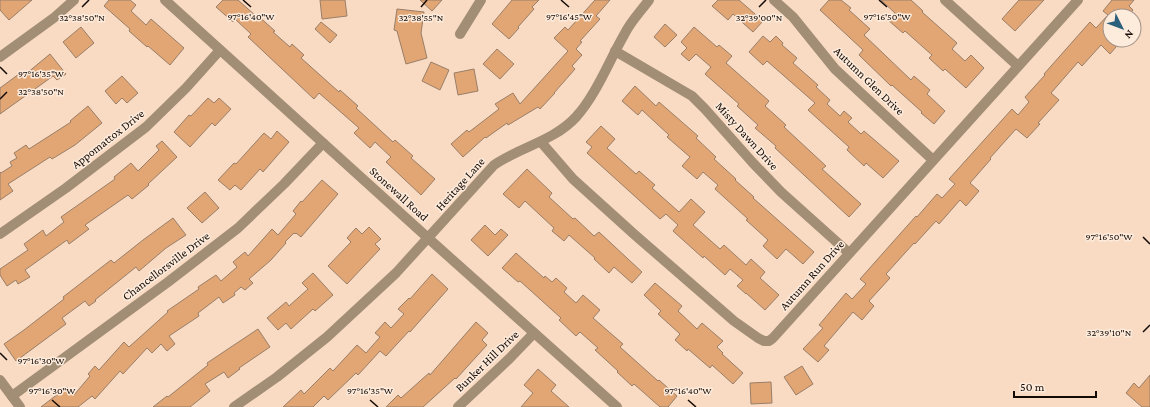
<svg xmlns="http://www.w3.org/2000/svg" width="1150" height="407" viewBox="0 0 1150 407" font-family="'Crimson Pro',serif">
<style>
.building{fill:#e2a675;stroke:#997e68}
.lines{fill:none;stroke-linecap:round;stroke-linejoin:round}
.street{stroke:#a28d75;stroke-width:10}
.ticks{fill:none;stroke:#140a04;stroke-width:1.5}
.labels{text-anchor:middle;stroke-width:3;stroke-linejoin:round;paint-order:stroke}
.street-label{font-size:12px;fill:#140a04;stroke:#fdebdc}
.ticks-label{font-size:10px;text-anchor:middle;fill:#140a04;stroke:#fdebdc;stroke-width:3;stroke-linejoin:round;paint-order:stroke}
</style>
<rect width="100%" height="100%" fill="#f9dbc3"/>
<!-- building -->
<g class="building">
<polygon points="0,0 32,0 9,20 0,10"/>
<polygon points="109,0 130,0 136,5 131,11 146,25 151,19 184,48 170,65 148,46 147,47 129,31 130,29 104,6"/>
<polygon points="223,0 238,0 256,16 257,15 275,31 273,32 290,47 292,44 304,55 301,58 339,92 340,90 358,106 356,108 393,142 395,140 413,156 411,158 435,179 421,195 386,162 391,157 375,142 370,148 354,133 359,128 319,93 314,99 248,37 251,34 235,19 233,22 216,7"/>
<polygon points="320,0 345,0 347,16 322,19"/>
<polygon points="420,0 442,0 432,11"/>
<polygon points="512,0 539,0 532,7 534,9 518,27 519,28 509,39 492,24"/>
<polygon points="595,0 610,0 596,16 600,19 580,41 582,42 576,49 582,55 572,66 575,69 554,93 555,93 540,109 538,107 508,125 507,123 486,138 485,137 463,157 451,144 467,130 469,132 499,109 495,104 513,93 520,104 568,51 554,38 565,27 568,30"/>
<polygon points="718,0 739,0 763,21 753,32 733,14 728,20 712,6"/>
<polygon points="829,0 841,0 851,8 849,10 870,29 864,35 911,80 914,76 930,90 927,94 945,111 934,124 921,113 922,112 892,85 891,86 859,55 863,50 820,10"/>
<polygon points="881,0 911,0 923,11 922,12 957,43 952,49 965,61 971,55 984,68 966,88 945,69 943,71 929,58 932,55 905,31 903,33 888,20 895,13"/>
<polygon points="1019,0 1044,0 1015,31 1002,19"/>
<polygon points="1112,0 1134,0 1129,6 1133,10 1128,16 1110,16 1110,40 1122,40 1110,54 1101,45 1082,66 1078,62 1051,93 1059,100 1038,123 1040,124 1027,138 1016,129 990,158 991,159 970,183 979,191 966,206 960,200 939,224 936,221 915,244 914,243 886,274 890,278 869,301 874,306 862,320 853,312 824,346 829,350 818,362 803,349 823,328 819,325 846,293 852,299 866,284 860,279 916,216 917,217 937,194 942,198 955,184 949,179 1012,109 1018,115 1029,102 1025,97 1045,75 1044,74 1090,22 1096,28 1108,15 1103,11"/>
<polygon points="397,9 424,12 421,33 427,58 406,64 397,31 394,30"/>
<polygon points="321,22 337,35 330,43 315,29"/>
<polygon points="665,24 677,35 665,47 654,37"/>
<polygon points="81,27 94,43 76,58 63,42"/>
<polygon points="694,27 717,47 719,45 732,56 726,63 769,101 765,106 786,125 784,127 826,166 822,169 861,204 849,217 775,148 776,146 755,128 758,125 737,106 739,104 705,74 711,67 696,54 689,61 681,54 687,48 681,42"/>
<polygon points="763,36 770,42 776,36 783,43 782,45 797,58 793,63 818,85 816,87 830,100 827,104 840,116 844,111 852,118 848,122 861,134 864,131 899,161 883,178 866,163 864,166 847,150 849,147 808,110 815,103 767,61 763,65 749,52"/>
<polygon points="497,49 514,64 500,79 483,64"/>
<polygon points="50,54 66,74 57,80 53,76 0,114 0,88 19,74 21,78"/>
<polygon points="431,62 449,70 440,90 422,81"/>
<polygon points="474,69 478,91 458,95 454,73"/>
<polygon points="122,76 138,93 127,103 122,98 116,104 105,91"/>
<polygon points="635,86 656,106 659,102 698,136 696,138 716,157 714,159 736,179 735,180 754,197 753,198 814,252 803,264 786,249 777,259 763,246 768,240 746,220 748,219 715,189 718,185 703,172 697,179 682,166 690,157 667,137 669,135 642,110 638,115 622,101"/>
<polygon points="208,98 214,103 219,98 231,109 215,126 212,123 190,147 174,132 189,115 191,116"/>
<polygon points="88,106 102,123 75,145 52,159 50,157 8,184 13,191 0,200 0,172 1,173 12,166 10,162 17,158 14,153 26,145 29,149 71,122 70,121"/>
<polygon points="601,126 615,139 607,148 636,174 639,171 655,185 652,188 679,212 691,199 705,212 693,225 720,249 724,245 746,265 751,259 765,272 760,278 779,295 765,310 746,293 746,294 737,286 743,280 730,269 725,275 704,256 703,258 673,231 678,225 666,214 660,219 587,153 592,147 586,142"/>
<polygon points="277,131 289,142 263,172 260,169 241,190 235,185 230,190 218,180 234,163 236,164 264,133 271,139"/>
<polygon points="162,141 177,157 148,184 149,185 132,199 128,195 85,225 89,229 69,244 67,240 25,270 30,277 18,284 16,280 7,286 0,275 0,269 28,250 24,244 43,230 46,236 64,222 61,217 115,179 114,177 131,163 138,171 159,150 156,146"/>
<polygon points="527,169 552,193 549,197 573,219 575,218 594,236 599,232 642,272 632,283 614,267 609,273 594,259 595,258 569,235 564,241 552,231 554,228 525,201 519,208 503,194"/>
<polygon points="322,180 338,194 301,237 296,233 295,234 294,233 285,242 286,243 271,260 249,279 253,283 245,290 241,287 234,293 235,295 223,303 219,297 198,313 199,316 169,336 175,344 167,351 161,344 152,353 147,348 123,374 120,371 95,399 92,396 78,407 41,407 67,387 74,395 90,376 88,374 95,366 99,370 124,342 129,347 168,312 167,311 199,289 198,287 216,275 221,281 237,267 233,262 245,252 248,256 272,229 278,235 296,214 293,211 301,201 302,202"/>
<polygon points="205,192 219,208 202,223 187,208"/>
<polygon points="173,218 186,235 166,248 139,271 136,267 95,300 96,301 89,306 85,301 62,318 66,324 16,361 4,344 24,330 64,299 63,297 111,260 114,263 143,240"/>
<polygon points="485,225 495,235 501,229 508,235 488,256 471,240"/>
<polygon points="369,227 381,239 375,244 380,249 347,284 328,266 351,242 347,238 356,228 362,234"/>
<polygon points="516,253 544,278 545,276 552,282 556,278 567,288 564,292 576,303 583,295 600,310 593,318 623,344 620,347 658,381 659,380 677,396 668,407 660,407 634,384 632,386 617,372 618,371 595,350 598,348 580,332 576,336 559,320 561,318 520,281 518,282 502,268"/>
<polygon points="313,273 333,295 315,311 313,309 291,329 286,323 278,330 267,318 286,302 289,306 308,289 302,283"/>
<polygon points="432,274 448,289 410,332 409,331 386,356 380,351 358,375 356,373 328,400 324,396 313,407 283,407 301,390 304,394 330,368 333,371 357,345 366,353 380,337 375,333 385,322 391,328 404,314 398,309 409,298 410,299"/>
<polygon points="655,283 682,306 678,311 697,329 702,323 723,341 717,347 723,353 722,354 743,373 733,384 712,365 710,368 688,349 687,351 675,340 680,334 658,314 661,311 644,295"/>
<polygon points="476,322 488,333 482,340 487,345 456,379 455,378 423,407 386,407 398,395 401,398 429,373 430,375"/>
<polygon points="258,329 270,347 239,368 240,369 228,378 224,372 205,384 210,391 190,407 153,407 167,396 168,397 208,365 207,363"/>
<polygon points="802,366 813,384 796,395 784,377"/>
<polygon points="538,369 556,385 551,391 569,407 521,407 533,393 524,385"/>
<polygon points="1150,375 1150,407 1142,407 1126,393 1134,383 1139,388"/>
<polygon points="771,382 772,403 751,404 750,383"/>
</g>
<g class="lines">
<!-- street -->
<g class="street">
<polyline points="165,0 428,238 617,407"/>
<polyline points="774,0 793,17 835,69 933,160"/>
<polyline points="945,0 1018,66"/>
<polyline points="460,34 481,0"/>
<polyline points="615,51 692,96 705,109 753,163 781,192 849,253"/>
<polyline points="0,57 55,17 74,0"/>
<polyline points="541,142 573,179 635,235 734,321 758,338 764,341 769,341 773,338 1078,0"/>
<polyline points="0,234 66,188 146,127 186,88 220,50"/>
<polyline points="0,380 20,407"/>
<polyline points="12,396 168,282 238,228 284,184 323,143"/>
<path d="M234,407L277,377L327,337L396,273L494,165C520,147 554,141 576,117C596,95 609,61 624,35C630,22 641,11 649,0"/>
<polyline points="458,407 509,359 534,333"/>
</g>
</g>
<!-- ticks -->
<path class="ticks" d="M243,0L251,7M561,0L569,7M879,0L887,7M82,7L89,0M421,7L427,0M759,7L766,0M0,67L7,74M0,99L7,92M1143,237L1150,244M1143,332L1150,325M0,353L7,360M52,400L60,407M370,400L378,407M688,400L696,407"/>
<g class="labels">
<!-- street labels -->
<g class="street-label">
<text transform="translate(869 81) rotate(44)" y="4">Autumn Glen Drive</text>
<text transform="translate(747 136) rotate(48)" y="4">Misty Dawn Drive</text>
<text transform="translate(108 139) rotate(-38)" y="4">Appomattox Drive</text>
<text transform="translate(460 184) rotate(-48)" y="4">Heritage Lane</text>
<text transform="translate(399 194) rotate(42)" y="4">Stonewall Road</text>
<text transform="translate(166 266) rotate(-37)" y="4">Chancellorsville Drive</text>
<text transform="translate(812 275) rotate(-48)" y="4">Autumn Run Drive</text>
<text transform="translate(487 361) rotate(-44)" y="4">Bunker Hill Drive</text>
</g>
</g>
<g class="ticks-label">
<text x="251" y="20">97°16'40"W</text>
<text x="569" y="20">97°16'45"W</text>
<text x="887" y="20">97°16'50"W</text>
<text x="82" y="21">32°38'50"N</text>
<text x="421" y="21">32°38'55"N</text>
<text x="759" y="21">32°39'00"N</text>
<text x="41" y="77">97°16'35"W</text>
<text x="41" y="95">32°38'50"N</text>
<text x="1109" y="240">97°16'50"W</text>
<text x="1109" y="336">32°39'10"N</text>
<text x="41" y="364">97°16'30"W</text>
<text x="52" y="394">97°16'30"W</text>
<text x="370" y="394">97°16'35"W</text>
<text x="688" y="394">97°16'40"W</text>
</g>
<!-- north arrow -->
<g transform="translate(1122 28) rotate(132)"><circle r="19" fill="#fdebdc" stroke="#a09186"/>
<path d="M0-3L7 15L0 10L-7 15Z" fill="#2b607c"/>
<text y="-6" font-size="11" font-weight="bold" text-anchor="middle" fill="#140a04">N</text>
</g>
<!-- scale -->
<path d="M1014 391v6h82v-6" fill="none" stroke="#140a04" stroke-width="2"/>
<text x="1020" y="391" font-size="12" fill="#140a04" stroke="#fdebdc" stroke-width="3" paint-order="stroke">50 m</text>
</svg>
